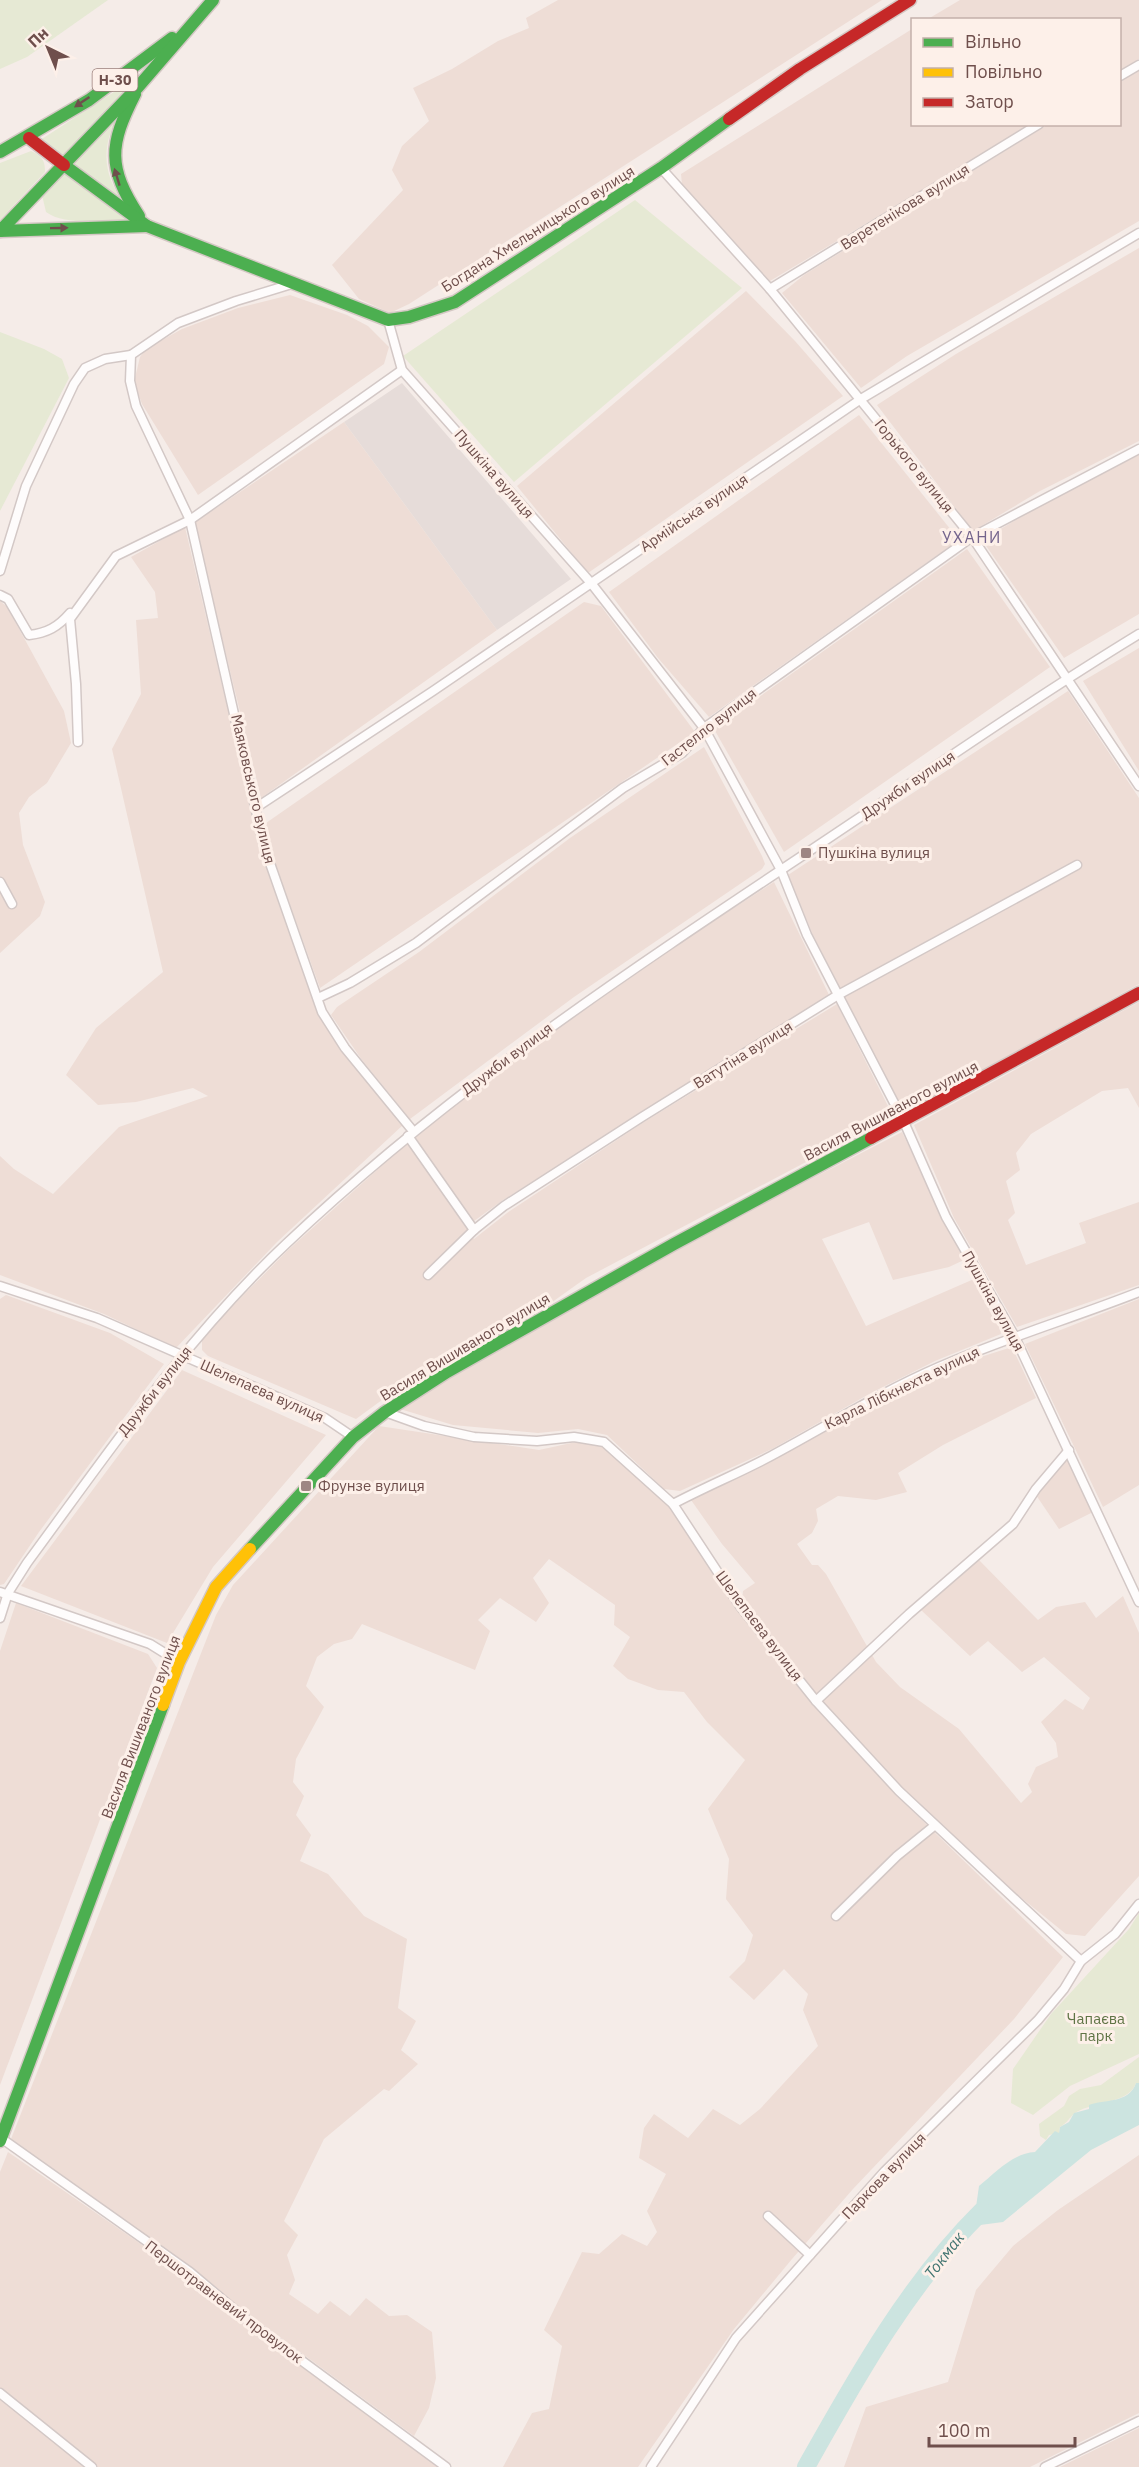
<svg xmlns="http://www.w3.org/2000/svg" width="1139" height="2467" viewBox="0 0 1139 2467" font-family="'IBM Plex Sans',sans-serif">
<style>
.residential{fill:#eeddd6}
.industrial{fill:#e6dcd9}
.green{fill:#e6e9d4}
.water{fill:#cce4e0}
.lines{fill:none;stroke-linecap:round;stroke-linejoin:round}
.river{stroke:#cce4e0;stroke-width:18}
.street-casing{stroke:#d3c8c6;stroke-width:11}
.fast-casing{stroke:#d4c8c4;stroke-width:15}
.slow-casing{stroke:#d4c8c4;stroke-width:15}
.jam-casing{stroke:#d4c8c4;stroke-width:15}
.street{stroke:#fefcfc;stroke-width:8}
.fast{stroke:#4caf50;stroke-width:12}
.slow{stroke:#ffc107;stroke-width:12}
.jam{stroke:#c62828;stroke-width:12}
.oneway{fill:#6f4f4c}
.poi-dot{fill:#9e8683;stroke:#fdf0e9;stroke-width:2}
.labels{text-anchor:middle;stroke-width:6;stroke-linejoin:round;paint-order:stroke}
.shield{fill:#fdf0e9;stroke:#9a7f7b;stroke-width:1.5}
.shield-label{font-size:14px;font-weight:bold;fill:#6f4f4c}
.street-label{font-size:15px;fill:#6f4f4c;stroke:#fdf0e9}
.poi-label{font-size:15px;fill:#6f4f4c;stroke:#fdf0e9;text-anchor:start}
.park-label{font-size:15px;fill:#5f7445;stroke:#fdf0e9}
.neighbourhood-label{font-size:16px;letter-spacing:1.5px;fill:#74648c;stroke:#fdf0e9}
.water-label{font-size:16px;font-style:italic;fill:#417470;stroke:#fdf0e9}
</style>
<rect width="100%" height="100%" fill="#f5ece8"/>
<!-- residential -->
<g class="residential">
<polygon points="558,0 882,0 409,304 390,313 359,299 332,265 403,190 392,170 402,146 429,121 413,88 452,69 498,41 529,28 526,18"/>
<polygon points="960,0 1139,0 1139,59 1120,71 1120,20 928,19"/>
<polygon points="912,29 912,124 1031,125 770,281 682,184 681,174"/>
<polygon points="1139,70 1139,221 907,356 861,388 782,293 804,275 1047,125 1120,124 1120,82"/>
<polygon points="1139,248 1139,441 1040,491 973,531 877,405 956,354"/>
<polygon points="746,291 795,341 843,396 588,573 517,486"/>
<polygon points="290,295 347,315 368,326 389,347 384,364 198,495 142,404 134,382 140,357 146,349 182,329 238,308"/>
<polygon points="859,415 959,540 709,717 658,658 609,592"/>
<polygon points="344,422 497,630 261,798 194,523"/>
<polygon points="1139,455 1139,614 1064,658 982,540 1045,503"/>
<polygon points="185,527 260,847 319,1016 345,1056 403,1125 277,1242 176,1348 104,1314 0,1275 0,1156 14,1169 53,1194 119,1127 208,1096 193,1088 136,1102 98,1105 66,1075 96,1028 163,972 112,749 141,694 136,620 158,618 155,592 131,557"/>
<polygon points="967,549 1050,667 784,852 714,729"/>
<polygon points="0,601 7,607 64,711 71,743 47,783 29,797 19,813 23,845 45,902 40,916 0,953"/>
<polygon points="584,602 601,606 695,732 320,988 269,847 266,823"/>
<polygon points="1139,648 1139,771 1083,681"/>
<polygon points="1068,691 1139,798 1139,984 904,1113 813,935 788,875"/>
<polygon points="704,747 762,856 765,864 762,869 574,997 410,1119 362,1060 331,1015 337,1007 419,952 570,838"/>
<polygon points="774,882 830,997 503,1200 470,1224 414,1136 532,1045 664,953"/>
<polygon points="1139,1002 1139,1108 1128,1088 1102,1091 1031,1134 1016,1153 1020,1170 1006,1181 1015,1213 1008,1220 1026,1265 1086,1243 1079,1223 1139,1202 1139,1285 1017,1327 954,1218 914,1125"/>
<polygon points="837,1004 893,1116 586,1278 541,1310 412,1378 356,1419 208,1356 202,1350 202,1337 287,1251 407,1143 474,1239 507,1213 644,1122"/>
<polygon points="902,1132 964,1260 949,1267 893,1280 869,1222 822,1239 866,1326 974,1279 999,1321 1001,1334 935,1361 871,1393 772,1449 680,1491 664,1489 607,1435 578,1429 538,1433 453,1425 400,1409 476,1362 673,1250"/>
<polygon points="6,1295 110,1333 164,1364 39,1532 4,1584 0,1585 0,1299"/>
<polygon points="1139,1299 1139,1485 1103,1507 1025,1344"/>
<polygon points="1012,1347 1036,1398 943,1445 898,1473 907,1492 876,1500 838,1496 816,1509 818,1521 812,1533 797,1544 812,1565 818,1565 826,1574 876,1662 900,1687 959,1729 1021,1803 1032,1792 1028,1784 1036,1767 1058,1757 1056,1743 1041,1722 1065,1699 1083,1710 1090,1698 1044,1657 1022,1672 988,1641 970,1656 921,1610 979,1560 1038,1620 1056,1607 1085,1602 1096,1618 1123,1596 1139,1633 1139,1876 1085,1936 1066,1934 982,1866 900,1786 817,1696 742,1603 743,1591 755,1583 722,1544 691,1500 940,1370"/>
<polygon points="182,1370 326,1435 213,1567 167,1643 21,1586"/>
<polygon points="379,1426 539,1450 576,1442 603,1444 658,1493 675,1513 809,1698 897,1796 1063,1957 1014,2019 853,2189 792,2259 734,2329 638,2467 503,2467 532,2413 549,2409 562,2346 544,2330 582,2252 599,2254 622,2234 647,2246 657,2232 647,2211 666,2174 639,2158 644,2128 654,2114 688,2138 713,2109 740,2125 760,2109 818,2046 803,2010 808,1994 784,1969 754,2000 729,1977 745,1961 753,1935 726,1899 729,1859 708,1809 745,1760 707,1722 684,1692 658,1690 628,1679 613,1666 630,1637 614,1625 615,1605 549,1559 533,1578 549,1603 536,1622 500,1598 478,1620 490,1631 475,1670 362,1624 352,1639 334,1644 317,1657 306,1686 324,1707 296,1759 293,1782 304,1796 296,1815 311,1835 300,1861 328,1874 364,1916 407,1939 398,2008 416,2021 401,2050 418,2064 389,2091 384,2089 324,2139 284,2221 298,2235 287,2255 295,2280 289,2294 318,2314 330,2301 350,2316 366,2298 389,2316 407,2315 432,2332 436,2378 429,2408 414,2436 11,2139 216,1615 233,1585"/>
<polygon points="1069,1457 1093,1512 1059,1529 1036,1495"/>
<polygon points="16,1603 148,1654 157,1668 0,2085 0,1651"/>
<polygon points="8,2152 187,2276 285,2354 439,2467 98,2467 90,2462 0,2388 0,2172"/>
<polygon points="1139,2155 1139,2413 1030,2467 844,2467 866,2407 948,2382 976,2290 1013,2246 1058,2210"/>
<polygon points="0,2397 89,2467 0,2467"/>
<polygon points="1139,2428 1139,2467 1060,2467"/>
</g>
<!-- industrial -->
<polygon class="industrial" points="402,383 571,579 497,630 344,422"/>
<!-- green -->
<g class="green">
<polygon points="0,0 108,0 27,57 0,69"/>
<polygon points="146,71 64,156 42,139"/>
<path d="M122,110C101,142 101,172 124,203L72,162Z"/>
<path d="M31,151C42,156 45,160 45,172L0,220V163Z"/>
<path d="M63,172L126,220C103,220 65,226 46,212L42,195Z"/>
<polygon points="635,200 742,288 514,482 403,356"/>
<polygon points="0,332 44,349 62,359 69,378 0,511"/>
<polygon points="1139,1913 1139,2054 1070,2086 1033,2115 1011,2103 1013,2069 1051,2014 1129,1929"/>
<path d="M1139,2057V2083H1136C1129,2105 1087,2102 1074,2114C1069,2118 1067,2123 1060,2127L1059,2133L1049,2135L1046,2140L1040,2136L1039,2124L1064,2106L1069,2096L1080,2089L1101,2085Z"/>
</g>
<!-- water -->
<path class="water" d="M1136,2083H1139V2125L1091,2150L1003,2222L965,2227L975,2214L979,2186C995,2173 1013,2153 1035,2152L1055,2131L1059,2133L1060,2127L1069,2122L1074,2113L1089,2109V2105C1104,2099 1129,2104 1136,2083Z"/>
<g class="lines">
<!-- river -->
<path class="river" d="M806,2467C856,2378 909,2283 982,2211"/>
<defs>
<g id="street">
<polyline points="1120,76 1139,65"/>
<polyline points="661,168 770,289 972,537 1139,786"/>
<polyline points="295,283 236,301 178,323 131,355 130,381 136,406 190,520 264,846 322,1012 345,1048 413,1131"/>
<polyline points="770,289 1039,124"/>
<polyline points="388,320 402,370 591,583 704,728 781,870 807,935 904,1122 946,1217 1014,1335 1139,1602"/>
<polyline points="0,571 26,486 74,384 85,368 105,359 131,355"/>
<path d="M0,595L8,599L29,635C47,633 58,627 70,613"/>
<polyline points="78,742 76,684 70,619 116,556 190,520 402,370"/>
<polyline points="257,807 433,691 861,399 1139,233"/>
<polyline points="0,882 12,904"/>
<polyline points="318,998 350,983 416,943 623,788 682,753 704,728 972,537 1139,449"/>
<polyline points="408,1136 474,1230"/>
<polyline points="428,1275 474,1230 504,1206 642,1117 838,995 1077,865"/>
<polyline points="0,1286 97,1318 325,1418 353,1437"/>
<polyline points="385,1412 424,1426 474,1437 537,1441 574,1437 604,1442 673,1504 740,1606 816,1701 899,1791 1081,1961"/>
<path d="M673,1504C705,1487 739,1473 771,1456C827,1426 881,1392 939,1367C1005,1338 1073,1318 1139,1292"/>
<polyline points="0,1592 150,1644 179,1662"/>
<path d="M0,1618L8,1593L27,1563C109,1452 185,1339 286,1244C445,1093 626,973 808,852C918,779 1026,703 1139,634"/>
<polyline points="816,1701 909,1614 1013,1524 1036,1489 1069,1450"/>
<polyline points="836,1916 897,1856 934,1826"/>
<polyline points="1,2138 190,2272 248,2321 446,2467"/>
<polyline points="768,2216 810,2255"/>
<polyline points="0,2393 92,2467"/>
<polyline points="651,2467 736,2338 885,2171 1038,2020 1064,1989 1081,1961 1115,1934 1139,1904"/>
<polyline points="1045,2467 1139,2421"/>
</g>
<g id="fast">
<path d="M135,94C109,145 107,167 139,216"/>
<polyline points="0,152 89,100 172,38"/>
<polyline points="64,165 147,226 388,320 409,317 455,302 661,168 729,119"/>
<polyline points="0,231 147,226"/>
<polyline points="0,231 138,87 213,0"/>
<polyline points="250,1549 353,1437 385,1412 447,1372 674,1244 871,1138"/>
<polyline points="0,2141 163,1705"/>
</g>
<polyline id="slow" points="163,1705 179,1662 216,1587 250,1549"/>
<g id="jam">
<polyline points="729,119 800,69 910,0"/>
<polyline points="29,138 64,165"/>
<polyline points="871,1138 1139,993"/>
</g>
</defs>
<!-- street casing -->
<use href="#street" class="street-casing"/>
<!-- fast casing -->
<use href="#fast" class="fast-casing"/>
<!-- slow casing -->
<use href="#slow" class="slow-casing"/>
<!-- jam casing -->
<use href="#jam" class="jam-casing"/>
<!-- street -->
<use href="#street" class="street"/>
<!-- fast -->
<use href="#fast" class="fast"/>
<!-- slow -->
<use href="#slow" class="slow"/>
<!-- jam -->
<use href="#jam" class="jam"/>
</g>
<!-- one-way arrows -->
<defs><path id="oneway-solid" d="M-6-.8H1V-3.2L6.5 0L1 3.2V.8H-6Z" transform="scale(1.5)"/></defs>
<g class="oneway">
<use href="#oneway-solid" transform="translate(82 102) rotate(146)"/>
<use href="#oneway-solid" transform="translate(117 177) rotate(-107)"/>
<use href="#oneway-solid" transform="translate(59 228) rotate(-1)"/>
</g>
<!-- markers -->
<g class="poi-dot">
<rect x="800" y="847" width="12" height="12" rx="3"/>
<rect x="300" y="1480" width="12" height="12" rx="3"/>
</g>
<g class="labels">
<!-- shield labels -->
<rect class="shield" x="92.5" y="69" width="45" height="22" rx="4.5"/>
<g class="shield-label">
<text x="115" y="85">Н-30</text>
</g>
<!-- street labels -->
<g class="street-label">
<text transform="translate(905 207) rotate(-32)" y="5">Веретенікова вулиця</text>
<text transform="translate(538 229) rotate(-32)" y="5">Богдана Хмельницького вулиця</text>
<text transform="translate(914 466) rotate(51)" y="5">Горького вулиця</text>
<text transform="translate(494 474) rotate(49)" y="5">Пушкіна вулиця</text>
<text transform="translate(694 513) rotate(-34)" y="5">Армійська вулиця</text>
<text transform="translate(709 727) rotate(-38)" y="5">Гастелло вулиця</text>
<text transform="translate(908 785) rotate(-34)" y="5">Дружби вулиця</text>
<text transform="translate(253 789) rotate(77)" y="5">Маяковського вулиця</text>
<text transform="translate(743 1055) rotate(-32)" y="5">Ватутіна вулиця</text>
<text transform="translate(507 1059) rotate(-37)" y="5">Дружби вулиця</text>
<text transform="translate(891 1111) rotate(-28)" y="5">Василя Вишиваного вулиця</text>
<text transform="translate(993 1301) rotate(61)" y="5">Пушкіна вулиця</text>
<text transform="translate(465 1347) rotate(-31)" y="5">Василя Вишиваного вулиця</text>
<text transform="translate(902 1388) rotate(-26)" y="5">Карла Лібкнехта вулиця</text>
<text transform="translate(155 1391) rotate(-52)" y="5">Дружби вулиця</text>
<text transform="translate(262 1391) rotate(24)" y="5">Шелепаєва вулиця</text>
<text transform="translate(759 1626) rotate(53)" y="5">Шелепаєва вулиця</text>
<text transform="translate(141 1727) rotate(-69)" y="5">Василя Вишиваного вулиця</text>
<text transform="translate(884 2176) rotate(-46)" y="5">Паркова вулиця</text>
<text transform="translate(224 2302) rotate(37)" y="5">Першотравневий провулок</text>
</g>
<!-- poi labels -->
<g class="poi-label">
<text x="818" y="858">Пушкіна вулиця</text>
<text x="318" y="1491">Фрунзе вулиця</text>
</g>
<!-- park labels -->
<g class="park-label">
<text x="1096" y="2024">Чапаєва<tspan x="1096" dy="17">парк</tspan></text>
</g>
<!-- neighbourhood labels -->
<g class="neighbourhood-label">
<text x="972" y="543">УХАНИ</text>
</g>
<!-- water labels -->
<g class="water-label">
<text transform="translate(944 2255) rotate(-52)" y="6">Токмак</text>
</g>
</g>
<!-- legend -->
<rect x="911" y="18" width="210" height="108" fill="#fdf0e9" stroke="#c4b0aa" stroke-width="1.5"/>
<rect x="923" y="38" width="30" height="9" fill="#4caf50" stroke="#c4b0aa" stroke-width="1.5"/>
<text x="965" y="48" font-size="18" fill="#6f4f4c">Вільно</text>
<rect x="923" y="68" width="30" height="9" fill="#ffc107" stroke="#c4b0aa" stroke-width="1.5"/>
<text x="965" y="78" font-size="18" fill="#6f4f4c">Повільно</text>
<rect x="923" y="98" width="30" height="9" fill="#c62828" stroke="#c4b0aa" stroke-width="1.5"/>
<text x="965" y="108" font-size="18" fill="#6f4f4c">Затор</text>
<!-- north arrow -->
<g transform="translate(48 48) rotate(317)" stroke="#fdf0e9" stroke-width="4.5" paint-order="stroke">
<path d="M0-4.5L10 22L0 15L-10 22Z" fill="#6f4f4c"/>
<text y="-9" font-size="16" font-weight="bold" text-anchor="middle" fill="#6f4f4c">Пн</text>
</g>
<!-- scale -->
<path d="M929 2437v9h146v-9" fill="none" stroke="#6f4f4c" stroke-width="3"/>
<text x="938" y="2437" font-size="18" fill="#6f4f4c" stroke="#fdf0e9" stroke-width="4.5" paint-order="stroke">100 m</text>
</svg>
